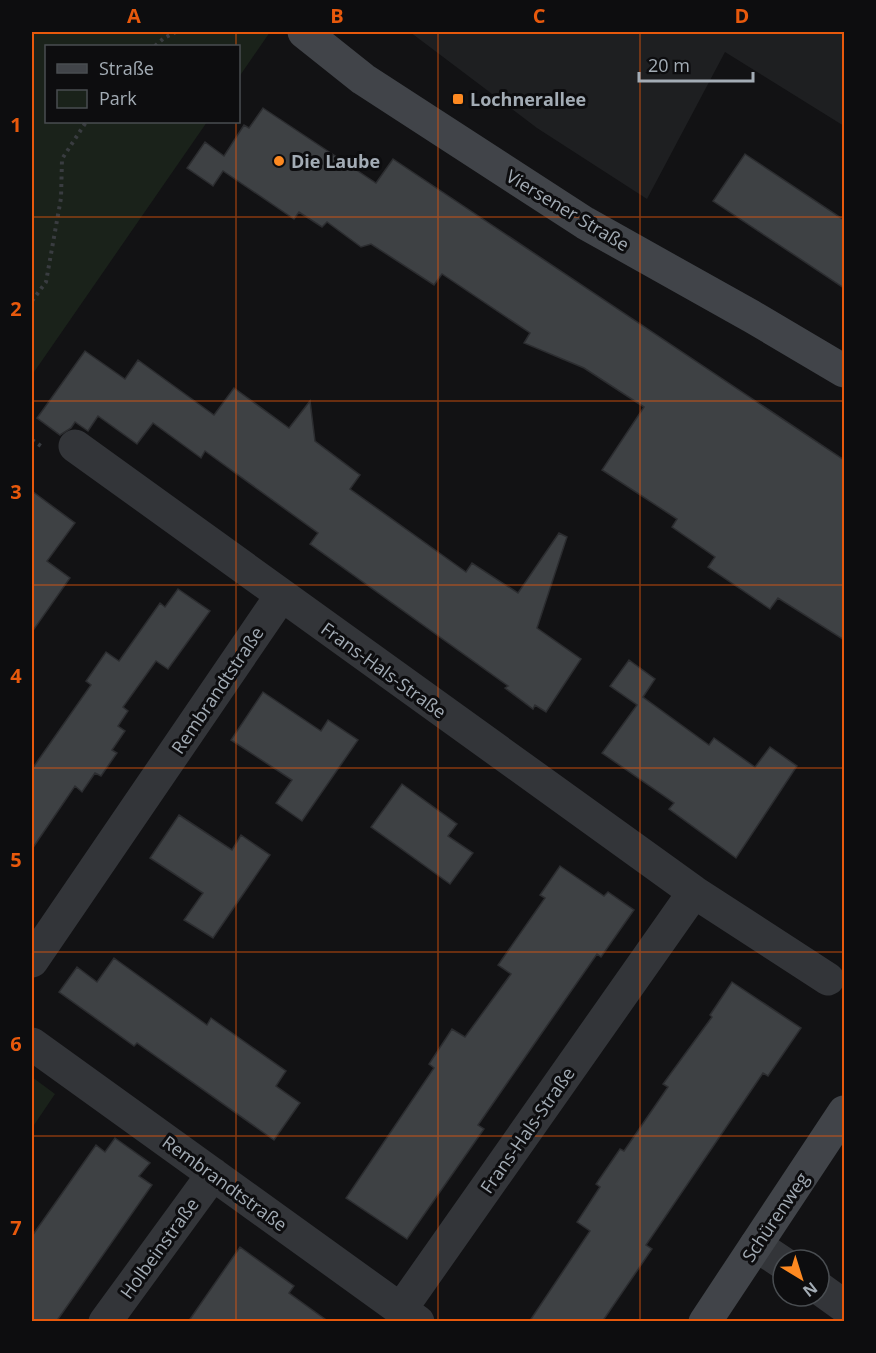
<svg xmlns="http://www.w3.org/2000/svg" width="876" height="1353" viewBox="0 0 876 1353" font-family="'Open Sans',sans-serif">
  <rect width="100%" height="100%" fill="#121214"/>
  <path fill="#1e1f21" d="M 410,32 L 844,32 L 844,126 L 725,52 L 647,199 L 537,128 Z"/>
  <path fill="#1a221a" d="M 32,32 L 270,32 L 239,77 L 238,46 L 46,46 L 46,122 L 207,122 L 32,375 Z
    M 32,1077 L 55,1094 L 32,1128 Z"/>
  <path fill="#3e4144" stroke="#2c2d30" stroke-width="1.5" d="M 263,108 L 376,183 L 393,159 L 844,460 L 844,640 L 778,598 L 770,609 L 708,567 L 715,557 L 672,527 L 677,519 L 602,470 L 644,407 L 584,368 L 524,343 L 530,333 L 442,274 L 434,285 L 371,244 L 361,247 L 327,222 L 322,227 L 299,212 L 294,219 L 223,171 L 213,186 L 187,168 L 205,142 L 224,156 L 244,125 L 249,128 Z
    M 745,154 L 844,220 L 844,288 L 713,201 Z
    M 85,351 L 125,379 L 138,360 L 214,415 L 234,388 L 289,428 L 310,401 L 315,441 L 360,475 L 350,489 L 466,572 L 472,563 L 518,593 L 559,533 L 567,537 L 537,628 L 581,659 L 546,712 L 535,705 L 533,709 L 505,688 L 508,686 L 310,544 L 318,533 L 205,451 L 201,458 L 153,423 L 137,444 L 98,416 L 88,431 L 75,422 L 71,428 L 60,435 L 37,418 Z
    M 32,491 L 75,523 L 47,561 L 70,578 L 32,632 Z
    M 178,589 L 210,611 L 168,669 L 156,661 L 123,707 L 128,711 L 118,726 L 125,731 L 112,750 L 117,753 L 101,776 L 95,773 L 82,792 L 75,786 L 32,849 L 32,769 L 91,685 L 86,681 L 106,652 L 119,661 L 160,603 L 165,607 Z
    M 629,660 L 655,679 L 643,697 L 709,745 L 714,738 L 755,767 L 770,747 L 797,766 L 736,858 L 669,809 L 674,803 L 602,753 L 637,705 L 610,686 Z
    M 263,692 L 321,731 L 328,720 L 358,740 L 302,821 L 276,803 L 292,780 L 231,740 Z
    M 402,784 L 457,824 L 448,836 L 473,853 L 450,884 L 371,827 Z
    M 179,815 L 232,850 L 241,835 L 270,855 L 213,938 L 184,920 L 203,893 L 150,858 Z
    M 560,866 L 604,896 L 608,892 L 634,910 L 601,957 L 597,954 L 537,1040 L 478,1125 L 484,1129 L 407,1239 L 346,1198 L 434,1068 L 429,1064 L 452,1029 L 465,1037 L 511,974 L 498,965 L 545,898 L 540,895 Z
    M 114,958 L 207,1025 L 211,1018 L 286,1071 L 276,1086 L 300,1103 L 274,1140 L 137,1043 L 134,1046 L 59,992 L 77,967 L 97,982 Z
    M 732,982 L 801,1028 L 768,1076 L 763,1073 L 646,1245 L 652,1249 L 602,1322 L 529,1322 L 590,1231 L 577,1222 L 600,1187 L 596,1184 L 620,1149 L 624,1151 L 668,1087 L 663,1084 L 712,1017 L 710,1015 Z
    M 115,1138 L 150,1163 L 139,1176 L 152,1185 L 56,1322 L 32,1322 L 32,1236 L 96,1145 L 105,1152 Z
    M 240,1247 L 294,1286 L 289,1293 L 329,1322 L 188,1322 Z"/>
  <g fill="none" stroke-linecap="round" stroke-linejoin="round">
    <path stroke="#393c40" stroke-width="4" stroke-dasharray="3 4.5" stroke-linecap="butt" d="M 155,46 L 164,38 L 176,32
      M 32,301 L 46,282 L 61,198 L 62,159 L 86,122
      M 32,440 L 41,446"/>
    <path stroke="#333539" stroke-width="33" d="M 75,446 L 694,892 L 828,979
      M 32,961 L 281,596
      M 32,1044 L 418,1322
      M 756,1245 L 783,1263
      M 819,1288 L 844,1306
      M 401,1309 L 694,892
      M 105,1322 L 213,1174"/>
    <path stroke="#414449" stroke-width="33" d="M 304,32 L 363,79 L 585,223 L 751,316 L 844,371
      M 705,1322 L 844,1112"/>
  </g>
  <path fill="none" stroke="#e8590c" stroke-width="1.5" stroke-opacity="0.55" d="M 236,32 L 236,46M 438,32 L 438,1322M 640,32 L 640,1322M 236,122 L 236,1322M 32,217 L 844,217M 32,401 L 844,401M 32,585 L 844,585M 32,768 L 844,768M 32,952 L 844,952M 32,1136 L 844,1136"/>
  <g fill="#fd8921" stroke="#0d0d0f" stroke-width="2">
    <rect x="452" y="93" width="12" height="12" rx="3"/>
    <circle cx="279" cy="161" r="6"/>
  </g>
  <g text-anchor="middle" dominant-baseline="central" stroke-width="6" stroke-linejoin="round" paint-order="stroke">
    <g font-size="18" font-weight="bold" fill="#a3acb5" stroke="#0d0d0f" text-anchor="start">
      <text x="470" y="99">Lochnerallee</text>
      <text x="291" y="161">Die Laube</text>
    </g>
    <g font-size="18" fill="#a3acb5" stroke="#0d0d0f">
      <text transform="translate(568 210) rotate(31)">Viersener Straße</text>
      <text transform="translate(384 670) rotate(36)">Frans-Hals-Straße</text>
      <text transform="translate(217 690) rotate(-56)">Rembrandtstraße</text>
      <text transform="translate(527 1130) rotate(-55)">Frans-Hals-Straße</text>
      <text transform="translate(225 1183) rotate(36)">Rembrandtstraße</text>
      <text transform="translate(775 1217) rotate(-56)">Schürenweg</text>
      <text transform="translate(159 1248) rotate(-54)">Holbeinstraße</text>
    </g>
  </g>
  <rect width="876" height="1353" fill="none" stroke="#0d0d0f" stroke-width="66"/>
  <rect x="45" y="45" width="195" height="78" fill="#0d0d0f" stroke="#494d51" stroke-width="1.5"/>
  <rect x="57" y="64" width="30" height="9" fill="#414449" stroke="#494d51" stroke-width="1.5"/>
  <text x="99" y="75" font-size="18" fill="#a3acb5">Straße</text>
  <rect x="57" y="90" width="30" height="18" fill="#1a221a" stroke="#494d51" stroke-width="1.5"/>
  <text x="99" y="105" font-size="18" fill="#a3acb5">Park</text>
  <g transform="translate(801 1278) rotate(142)"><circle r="28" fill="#0d0d0f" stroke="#494d51" stroke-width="1.5"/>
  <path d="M0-4.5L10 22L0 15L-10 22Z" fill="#fd8921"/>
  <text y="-9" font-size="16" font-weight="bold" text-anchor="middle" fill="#a3acb5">N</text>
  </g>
  <path d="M639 72v9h114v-9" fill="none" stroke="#a3acb5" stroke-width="3"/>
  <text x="648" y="72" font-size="18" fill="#a3acb5" stroke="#0d0d0f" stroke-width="4.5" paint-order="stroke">20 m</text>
  <rect x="33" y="33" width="810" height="1287" fill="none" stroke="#e8590c" stroke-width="2"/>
  <g font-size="20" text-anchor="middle" font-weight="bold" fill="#e8590c">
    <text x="134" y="23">A</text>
    <text x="337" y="23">B</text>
    <text x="539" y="23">C</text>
    <text x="742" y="23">D</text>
    <text x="16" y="132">1</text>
    <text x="16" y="316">2</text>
    <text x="16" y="499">3</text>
    <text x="16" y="683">4</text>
    <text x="16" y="867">5</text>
    <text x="16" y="1051">6</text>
    <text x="16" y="1235">7</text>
  </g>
</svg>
